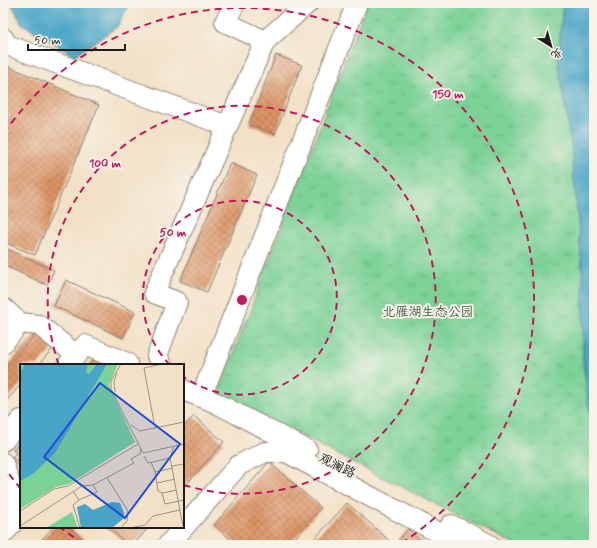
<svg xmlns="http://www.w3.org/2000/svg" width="597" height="548" viewBox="0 0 597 548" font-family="Mynerve,'LXGW WenKai TC',sans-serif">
  <defs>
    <pattern id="grass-tufts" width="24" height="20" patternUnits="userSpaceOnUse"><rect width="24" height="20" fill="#7bd297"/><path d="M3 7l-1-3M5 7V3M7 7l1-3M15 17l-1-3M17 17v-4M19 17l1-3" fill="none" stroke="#6ab482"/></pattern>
    <pattern id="building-cross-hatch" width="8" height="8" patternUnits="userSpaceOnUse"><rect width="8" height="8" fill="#dd9466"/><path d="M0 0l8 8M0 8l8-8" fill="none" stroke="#b27853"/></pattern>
  </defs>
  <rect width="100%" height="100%" fill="#f7f3e8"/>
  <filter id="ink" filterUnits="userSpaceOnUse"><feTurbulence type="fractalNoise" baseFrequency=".025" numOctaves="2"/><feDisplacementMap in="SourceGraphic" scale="8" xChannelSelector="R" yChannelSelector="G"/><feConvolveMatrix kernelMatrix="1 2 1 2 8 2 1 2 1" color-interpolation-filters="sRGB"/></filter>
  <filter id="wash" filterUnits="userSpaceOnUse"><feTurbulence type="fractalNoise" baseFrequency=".012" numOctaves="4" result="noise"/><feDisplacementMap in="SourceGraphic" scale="16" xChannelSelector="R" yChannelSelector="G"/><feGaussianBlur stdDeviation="0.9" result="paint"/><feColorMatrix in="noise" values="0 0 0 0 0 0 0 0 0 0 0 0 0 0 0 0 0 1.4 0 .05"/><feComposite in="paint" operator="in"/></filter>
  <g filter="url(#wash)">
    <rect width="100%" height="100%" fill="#f3e1c7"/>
    <path fill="url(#grass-tufts)" stroke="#4c775a" d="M 367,3 L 594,3 L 594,545 L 516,545 L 218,394 Z"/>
    <path fill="#49a5c7" stroke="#326072" d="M 11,3 L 130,3 L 117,27 L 74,56 L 21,23 Z
      M 563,3 L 594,3 L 594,420 L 589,410 L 583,362 L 583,278 L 571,145 L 558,59 Z"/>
    <g id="blocks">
      <path fill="url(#building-cross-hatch)" d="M 276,55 L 302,65 L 275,134 L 249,124 Z
        M 3,64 L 99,105 L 35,255 L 3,242 Z
        M 230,163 L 257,175 L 207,292 L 180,281 Z
        M 3,247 L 54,270 L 47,285 L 3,265 Z
        M 66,280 L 135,312 L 123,338 L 54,306 Z
        M 38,331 L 55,346 L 38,365 L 21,365 L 21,384 L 3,405 L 3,371 Z
        M 95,358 L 112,365 L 89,365 Z
        M 194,416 L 224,442 L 183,488 L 183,427 Z
        M 21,441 L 21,465 L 12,457 L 16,453 L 13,450 Z
        M 269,462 L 321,508 L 289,545 L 237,545 L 214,525 Z
        M 347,503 L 394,545 L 408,529 L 425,545 L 309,545 Z
        M 53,527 L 69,527 L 90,545 L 37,545 Z
        M 107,527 L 149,527 L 133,545 L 128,545 Z"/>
    </g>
  </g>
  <g filter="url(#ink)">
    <use href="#blocks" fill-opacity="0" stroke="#887e72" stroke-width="1"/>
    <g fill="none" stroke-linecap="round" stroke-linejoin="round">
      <defs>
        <path id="minor" d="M 235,3 L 225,22 L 265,41
          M 3,38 L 7,45 L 227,126
          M 3,308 L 20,323
          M 3,343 L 20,323 L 39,325 L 76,355
          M 68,365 L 85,345 L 127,363
          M 162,365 L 157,356 L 177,302 L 154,293 L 265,41 L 308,3
          M 183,390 L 214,402 L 307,450
          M 201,397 L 357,3
          M 3,441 L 21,420
          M 3,463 L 20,515
          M 451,525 L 490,545
          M 3,534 L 21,514
          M 168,545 L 239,465 L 265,452 L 286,452 L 462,545"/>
      </defs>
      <use href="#minor" stroke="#887e72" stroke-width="22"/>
      <use href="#minor" stroke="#fff" stroke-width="20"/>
    </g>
  </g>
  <g fill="none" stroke="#c2185b" stroke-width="2" stroke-dasharray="7 5">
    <path d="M170 365A97 97 0 1 1 184 377"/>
    <path d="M59 365A194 194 0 1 1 184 485"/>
    <path d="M84 544A291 291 0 0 1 61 528M21 489A291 291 0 0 1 4 467M4 133A291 291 0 1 1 400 544"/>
  </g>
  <g text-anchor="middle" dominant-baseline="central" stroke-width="4" stroke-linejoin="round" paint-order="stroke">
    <g font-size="13" fill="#3d5c47" stroke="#f7f3e8">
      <text x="428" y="312">北雁湖生态公园</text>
    </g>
    <g font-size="13" fill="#1c1c1c" stroke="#f7f3e8">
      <text transform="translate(337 466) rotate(27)">观澜路</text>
    </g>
  </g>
  <g transform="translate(20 364)">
    <rect width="164" height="164" fill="#f3e1c7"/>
    <path d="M 0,0 L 98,0 L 89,21 L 115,78 L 49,120 L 36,123 L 0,145 ZM 52,148 L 58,164 L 26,164 Z" fill="#7bd297"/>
    <path d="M 5,0 L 68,0 L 66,8 L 69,10 L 77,0 L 87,0 L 35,89 L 13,110 L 0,117 L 0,9 ZM 92,138 L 100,139 L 104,149 L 103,155 L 92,164 L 61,164 L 57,143 L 65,140 L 73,146 Z" fill="#49a5c7"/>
    <path fill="none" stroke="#9d9283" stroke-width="1" d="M 101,0 L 91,17 L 91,25 L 123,89 L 164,80M 95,28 L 94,17 L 97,9M 111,61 L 120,67 L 164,58M 135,64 L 124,4 L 142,0M 154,82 L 150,94 L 163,162M 124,92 L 128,99 L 150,94M 131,98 L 135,108 L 153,104M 152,102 L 164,100M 135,108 L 138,127 L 142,129 L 157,126M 87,114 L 108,147 L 107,157 L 101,164M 137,119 L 155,115M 53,127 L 59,136 L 53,141 L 60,164M 142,129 L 145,140 L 164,136M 59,136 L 77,128 L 73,121M 0,147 L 34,125 L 48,122 L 118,80M 0,162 L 62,122 L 73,121 L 114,99 L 111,95 L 120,90 L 121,84M 110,164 L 125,161 L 133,152 L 160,146"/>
    <path fill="#1d4ed8" fill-opacity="0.15" stroke="#1d4ed8" stroke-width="2" d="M 80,19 L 160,80 L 105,154 L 24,93 Z"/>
    <rect width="164" height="164" fill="none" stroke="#1c1c1c" stroke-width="2"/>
  </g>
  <circle cx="242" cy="300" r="6" fill="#c2185b" stroke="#f7f3e8" stroke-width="2"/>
  <g font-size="12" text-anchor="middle" font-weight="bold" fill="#c2185b" stroke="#f7f3e8" stroke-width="4" stroke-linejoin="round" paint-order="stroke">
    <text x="448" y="98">150 m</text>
    <text x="105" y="167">100 m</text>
    <text x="173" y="236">50 m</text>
  </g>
  <rect width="597" height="548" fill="none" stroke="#f7f3e8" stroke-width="16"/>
  <g transform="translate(551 46) rotate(143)" stroke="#f7f3e8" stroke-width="3" paint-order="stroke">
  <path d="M0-3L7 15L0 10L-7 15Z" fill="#1c1c1c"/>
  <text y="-6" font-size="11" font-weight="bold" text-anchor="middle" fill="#1c1c1c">北</text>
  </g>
  <path d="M28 44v6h97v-6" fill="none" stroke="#1c1c1c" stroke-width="2"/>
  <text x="34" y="44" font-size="12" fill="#1c1c1c" stroke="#f7f3e8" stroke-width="3" paint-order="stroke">50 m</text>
</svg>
